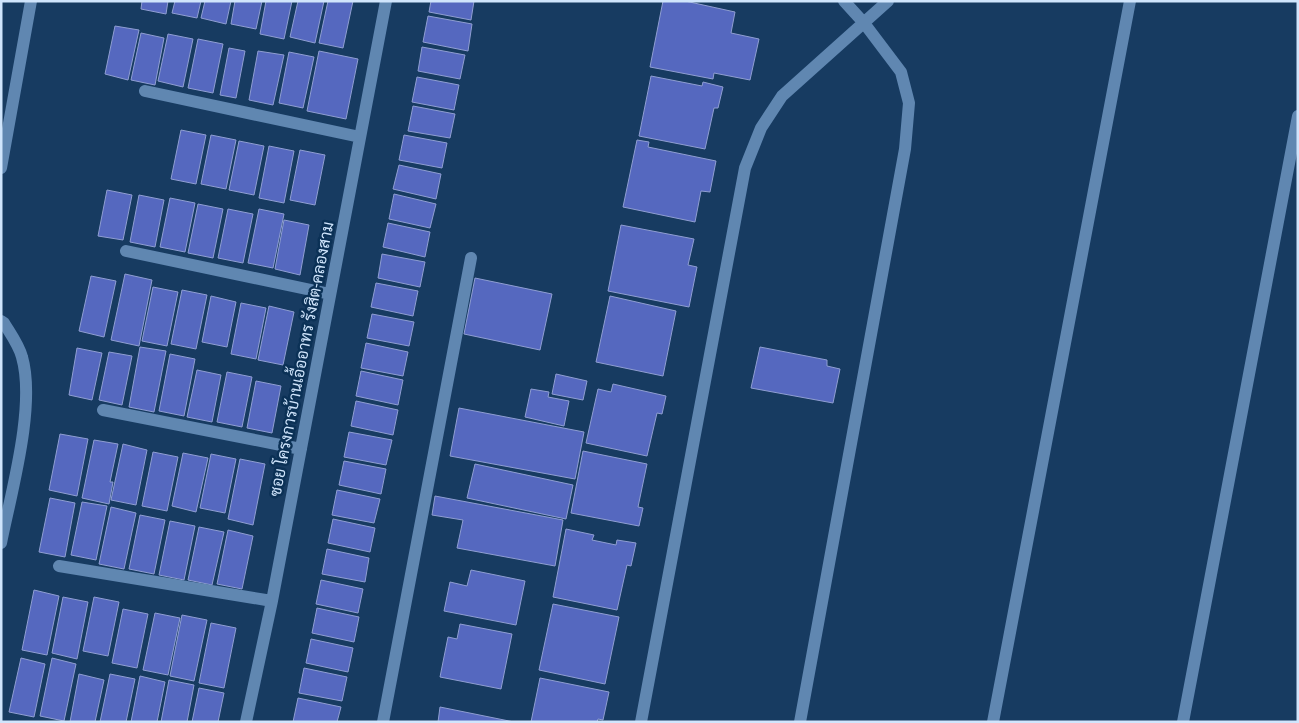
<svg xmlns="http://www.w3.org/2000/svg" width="1299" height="723" viewBox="0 0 1299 723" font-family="Ubuntu,Sarabun,sans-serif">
  <rect width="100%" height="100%" fill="#173b61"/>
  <path fill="#5568bf" stroke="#8f9ed2" d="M 142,1 L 168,1 L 166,14 L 141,9 Z
    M 175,1 L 201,1 L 197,18 L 172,13 Z
    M 205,1 L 231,1 L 226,24 L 201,18 Z
    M 235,1 L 262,1 L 256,29 L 231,24 Z
    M 266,1 L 292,1 L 284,39 L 260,34 Z
    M 298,1 L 324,1 L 315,43 L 290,37 Z
    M 328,1 L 353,1 L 343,48 L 319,43 Z
    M 431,1 L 474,1 L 471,20 L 429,12 Z
    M 663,1 L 685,1 L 735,12 L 731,33 L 759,39 L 750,80 L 714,73 L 713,79 L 650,67 Z
    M 428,16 L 472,24 L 468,51 L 423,42 Z
    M 115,26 L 139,30 L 128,80 L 105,74 Z
    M 141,33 L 164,38 L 155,85 L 131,80 Z
    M 168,34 L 193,39 L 183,87 L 158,81 Z
    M 198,39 L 223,44 L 213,93 L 188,88 Z
    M 422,47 L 465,55 L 460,79 L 418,71 Z
    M 229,48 L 245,51 L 236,98 L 220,95 Z
    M 258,51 L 284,55 L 273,105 L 249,100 Z
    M 319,51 L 358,59 L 346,119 L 307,111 Z
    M 289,52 L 314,57 L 303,108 L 279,103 Z
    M 651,76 L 702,86 L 703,82 L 723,87 L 718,108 L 714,108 L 705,149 L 639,136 Z
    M 417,77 L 459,85 L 454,110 L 412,102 Z
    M 413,106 L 455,114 L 450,138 L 408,131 Z
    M 181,130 L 206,135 L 196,184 L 171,179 Z
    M 211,135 L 236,140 L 226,189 L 201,184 Z
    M 404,135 L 447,143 L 442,168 L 399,160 Z
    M 637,140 L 649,142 L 648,147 L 716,161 L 710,192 L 701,191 L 695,222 L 623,207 Z
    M 239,141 L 264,146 L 254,195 L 229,190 Z
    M 269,146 L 294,151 L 284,203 L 259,198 Z
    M 300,150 L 325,155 L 315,205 L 290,200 Z
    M 399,165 L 441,174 L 436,199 L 393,189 Z
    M 107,190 L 132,195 L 123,240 L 98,236 Z
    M 394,194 L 436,204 L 430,228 L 389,219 Z
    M 139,195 L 164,200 L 155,247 L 130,242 Z
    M 170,198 L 195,203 L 185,252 L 160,247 Z
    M 198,204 L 223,209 L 213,258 L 188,253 Z
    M 228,209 L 253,214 L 243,263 L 218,258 Z
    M 259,209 L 284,214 L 273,268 L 248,263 Z
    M 284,220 L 309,225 L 300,275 L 275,269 Z
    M 388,223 L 430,232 L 425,257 L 383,247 Z
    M 621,225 L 694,239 L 688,265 L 697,267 L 689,307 L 608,291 Z
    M 382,254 L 425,262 L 420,287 L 378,278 Z
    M 125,274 L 152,280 L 139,346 L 111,340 Z
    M 91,276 L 116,281 L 104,337 L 79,331 Z
    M 475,278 L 552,294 L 540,350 L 464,334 Z
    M 376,283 L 418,291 L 413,316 L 371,307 Z
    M 153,287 L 178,292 L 167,346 L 142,341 Z
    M 182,290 L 207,295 L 196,349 L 171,344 Z
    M 211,296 L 236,302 L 227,347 L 202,342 Z
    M 610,296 L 676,311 L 663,376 L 596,362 Z
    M 241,303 L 266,308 L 256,359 L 231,354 Z
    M 269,306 L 294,312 L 283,365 L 258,360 Z
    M 372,314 L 414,322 L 409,346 L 367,338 Z
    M 366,343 L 408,352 L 403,376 L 361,368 Z
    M 140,347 L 166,351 L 154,412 L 129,407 Z
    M 760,347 L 827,360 L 827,366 L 840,369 L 833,403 L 751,388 Z
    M 77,348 L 102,353 L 92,400 L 69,395 Z
    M 109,352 L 132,356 L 122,405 L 99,400 Z
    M 170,354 L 195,359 L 184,416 L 159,411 Z
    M 197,370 L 221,375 L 212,422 L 187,417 Z
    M 361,371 L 403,380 L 398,405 L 356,396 Z
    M 227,372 L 252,377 L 242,427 L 217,422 Z
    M 556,374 L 587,381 L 583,400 L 552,394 Z
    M 256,381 L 281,386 L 272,433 L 247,428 Z
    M 613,384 L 666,396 L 662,414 L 657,413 L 647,456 L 586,443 L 598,389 L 611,392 Z
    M 531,389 L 549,392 L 548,397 L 569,401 L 564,426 L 525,417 Z
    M 356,401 L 398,410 L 393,435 L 351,426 Z
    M 459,408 L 584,432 L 575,479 L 450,456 Z
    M 349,432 L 392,440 L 386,465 L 344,457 Z
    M 60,434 L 88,439 L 77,496 L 49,490 Z
    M 94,440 L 118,444 L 110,482 L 113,482 L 109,504 L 82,498 Z
    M 123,444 L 147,450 L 136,505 L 111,500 Z
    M 583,451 L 647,464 L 638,507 L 643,508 L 639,526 L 571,513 Z
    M 153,452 L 178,457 L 167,511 L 142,506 Z
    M 183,453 L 208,458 L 196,512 L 172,506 Z
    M 211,454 L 236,459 L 225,513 L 200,508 Z
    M 240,459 L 265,464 L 253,525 L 228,519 Z
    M 344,461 L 386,469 L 381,494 L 339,485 Z
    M 475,464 L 573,485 L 566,519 L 467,498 Z
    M 337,490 L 380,499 L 374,523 L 332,515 Z
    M 435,496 L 563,520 L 555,566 L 457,548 L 463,520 L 432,515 Z
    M 50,498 L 75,503 L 65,557 L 39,552 Z
    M 82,502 L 107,506 L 96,560 L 71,555 Z
    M 111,507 L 136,513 L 124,569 L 99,564 Z
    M 140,515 L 165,520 L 154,574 L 129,569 Z
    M 333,519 L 375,528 L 370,552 L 328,543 Z
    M 170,521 L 195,526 L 184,580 L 159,575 Z
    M 199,527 L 224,532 L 212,585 L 188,580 Z
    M 566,529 L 594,535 L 592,540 L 616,545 L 617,540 L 636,543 L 631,566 L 627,565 L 617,610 L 553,597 Z
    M 228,530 L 253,536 L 242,589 L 217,584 Z
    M 327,549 L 369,558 L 365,582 L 322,574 Z
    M 471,570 L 525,581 L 516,625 L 444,611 L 450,582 L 467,586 Z
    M 321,580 L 363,589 L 358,613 L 316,604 Z
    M 34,590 L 59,596 L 47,655 L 22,650 Z
    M 63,597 L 88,602 L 77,659 L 52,653 Z
    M 94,597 L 119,602 L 108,656 L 83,651 Z
    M 553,604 L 619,617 L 605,684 L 539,670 Z
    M 317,608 L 359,617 L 354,642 L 312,633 Z
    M 123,609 L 148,614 L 137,668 L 112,663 Z
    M 155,613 L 180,618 L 168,675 L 143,670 Z
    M 182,615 L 207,620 L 194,681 L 170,676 Z
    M 211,623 L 236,628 L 224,688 L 199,683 Z
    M 460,624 L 512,634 L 501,689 L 440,677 L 448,637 L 457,639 Z
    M 311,639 L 353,648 L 348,672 L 306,663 Z
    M 21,658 L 45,664 L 34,717 L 9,712 Z
    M 52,658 L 76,664 L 64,721 L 40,716 Z
    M 304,668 L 347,677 L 342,701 L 299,693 Z
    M 79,674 L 104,680 L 95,722 L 70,722 Z
    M 110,674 L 135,679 L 126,722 L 100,722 Z
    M 140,676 L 165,682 L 157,722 L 131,722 Z
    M 540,678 L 609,692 L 603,720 L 598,719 L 597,722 L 531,722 Z
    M 169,680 L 194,685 L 187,722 L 161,722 Z
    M 199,688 L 224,693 L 218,722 L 192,722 Z
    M 298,698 L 341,707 L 337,722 L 293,722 Z
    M 440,707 L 514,722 L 438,722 Z"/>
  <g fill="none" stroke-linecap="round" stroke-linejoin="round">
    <path stroke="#6087b1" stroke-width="12" d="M 145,91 L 360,137
      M 1,168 L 31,1
      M 126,251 L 330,294
      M 1,321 L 4,323 C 10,333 19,345 22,357 C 36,406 11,493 1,543
      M 103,410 L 301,449
      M 59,566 L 272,601
      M 246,722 L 272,601 L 386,1
      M 383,722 L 471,258
      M 641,722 L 745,168 L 761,128 L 782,96 L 888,1
      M 800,722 L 905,149 L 909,103 L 901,72 L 864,23 L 844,1
      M 993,722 L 1130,1
      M 1183,722 L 1298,116"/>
  </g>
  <g text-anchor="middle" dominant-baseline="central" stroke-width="5" stroke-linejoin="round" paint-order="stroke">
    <g font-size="16" fill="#d0e5fc" stroke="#0b3156">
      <text transform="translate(301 359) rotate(-79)">ซอย โครงการบ้านเอื้ออาทร รังสิต-คลองสาม</text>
    </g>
  </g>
  <rect width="1299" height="723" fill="none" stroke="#d0e5fc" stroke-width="5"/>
</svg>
